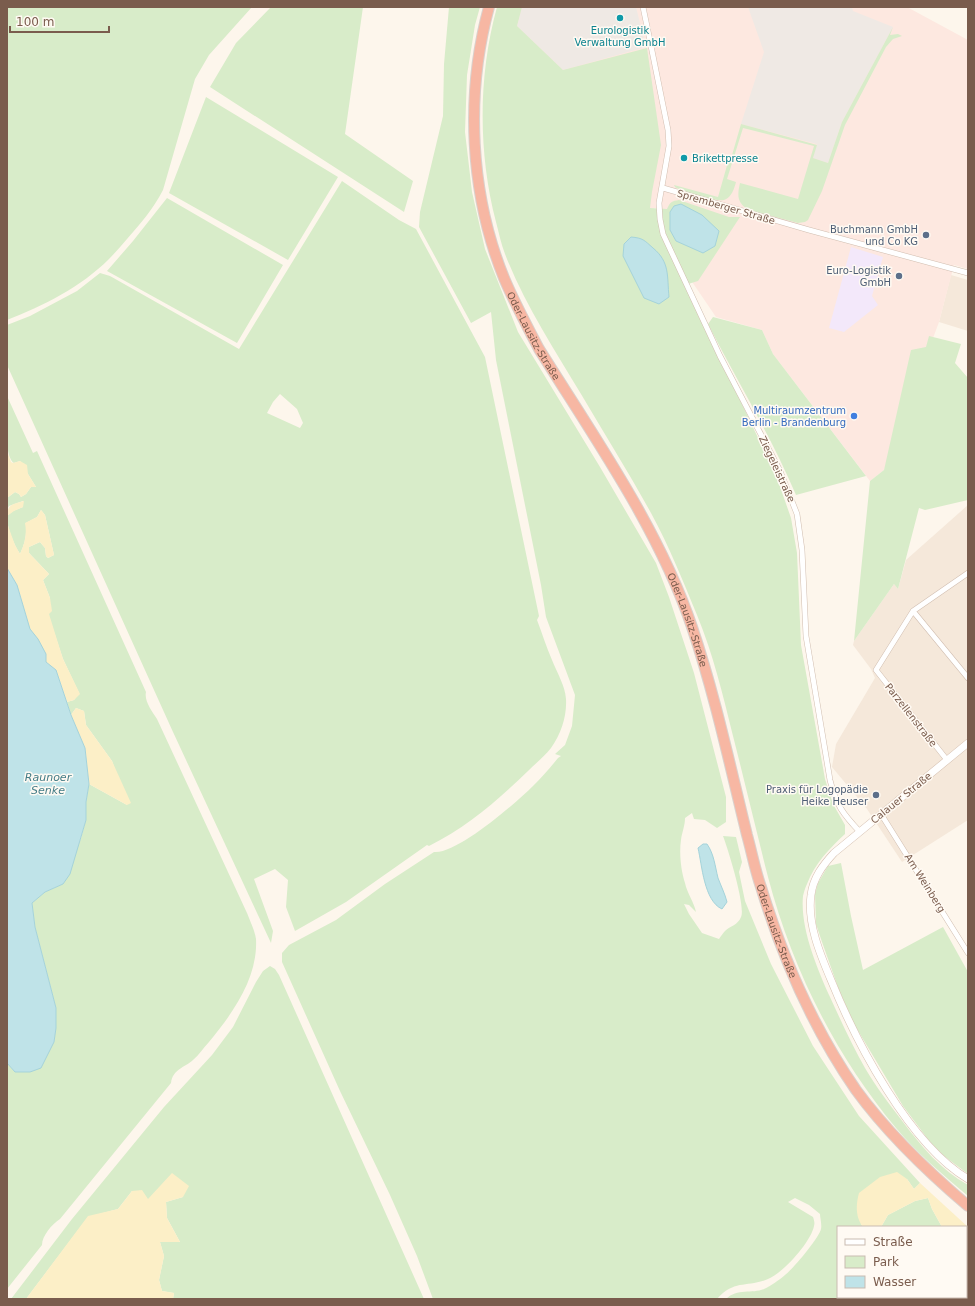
<svg xmlns="http://www.w3.org/2000/svg" width="975" height="1306" viewBox="0 0 975 1306" font-family="'DejaVu Sans',sans-serif">
  <rect width="100%" height="100%" fill="#fdf6ec"/>
  <path fill="#f5e8da" d="M 951,275 L 968,280 L 968,331 L 939,322 Z
    M 968,505 L 968,820 L 902,862 L 867,809 L 832,767 L 836,744 L 875,678 L 871,669 L 853,645 L 854,641 L 894,584 L 898,589 L 906,560 Z"/>
  <path fill="#fde8e0" d="M 518,7 L 907,7 L 968,40 L 968,269 L 954,265 L 939,322 L 884,470 L 870,481 L 773,354 L 762,330 L 716,317 L 669,248 L 660,208 L 650,208 L 491,105 Z"/>
  <path fill="#efe9e4" d="M 522,7 L 636,7 L 646,47 L 563,70 L 517,26 Z
    M 748,7 L 852,7 L 853,11 L 893,27 L 842,122 L 828,163 L 813,158 L 817,144 L 741,124 L 764,52 Z"/>
  <path fill="#f3e8fa" d="M 851,247 L 883,257 L 872,296 L 878,305 L 844,332 L 829,328 Z"/>
  <path fill="#d8ecc9" fill-rule="evenodd" d="M 7,7 L 252,7 L 209,55 L 195,79 L 163,190 C 153,209 141,223 127,239 C 121,246 115,253 109,259 C 81,287 43,306 7,320 Z
    M 271,7 L 363,7 L 345,134 L 413,181 L 404,212 L 210,87 L 236,43 Z
    M 449,7 L 480,7 L 475,25 L 467,75 L 465,132 L 472,192 L 485,249 L 518,332 L 600,467 L 656,563 L 669,597 L 694,673 L 726,797 L 726,822 L 717,828 L 705,820 L 694,819 L 692,813 L 685,818 C 685,826 682,832 681,840 C 679,853 681,871 685,883 C 687,893 694,902 696,912 L 689,905 L 684,904 L 689,914 L 702,933 L 719,939 C 721,936 723,933 725,931 C 730,926 738,925 741,917 C 746,907 728,849 723,836 L 736,837 L 742,862 L 739,872 L 745,901 L 771,964 L 813,1046 L 859,1116 L 920,1183 L 914,1189 L 907,1179 L 861,1224 L 863,1227 L 838,1227 L 838,1297 L 966,1297 L 966,1241 L 968,1242 L 968,1299 L 726,1299 C 737,1288 752,1294 764,1289 C 771,1286 779,1280 785,1275 C 793,1269 819,1238 821,1229 C 822,1224 820,1218 820,1214 L 809,1205 L 795,1198 L 788,1202 L 813,1217 C 814,1220 815,1223 814,1226 C 811,1242 783,1273 768,1279 C 747,1288 735,1279 717,1299 L 433,1299 L 417,1256 L 390,1195 L 340,1091 L 282,962 L 282,953 L 289,945 L 336,920 L 385,884 L 434,852 C 456,855 516,803 533,786 C 542,777 550,768 558,758 L 561,756 L 555,754 L 565,745 L 572,726 L 575,695 L 546,617 L 541,585 L 496,360 L 491,312 L 471,323 L 419,227 L 420,212 L 443,116 L 444,64 Z
    M 497,7 L 522,7 L 517,26 L 563,70 L 647,48 L 661,145 L 652,192 L 650,208 L 667,209 C 670,202 672,201 679,200 L 729,217 L 740,217 L 698,281 L 688,284 L 673,258 L 777,478 L 791,518 L 797,553 L 801,645 L 825,779 L 833,804 L 845,825 L 845,834 C 829,849 815,863 807,884 C 805,888 804,892 803,896 C 800,928 817,968 830,997 C 841,1021 852,1045 865,1068 C 876,1087 890,1105 903,1122 C 921,1146 941,1170 968,1185 L 968,1196 C 943,1175 917,1153 896,1128 C 835,1055 792,968 768,877 C 756,830 745,783 733,736 C 723,695 713,654 697,615 C 683,581 669,546 651,513 C 629,473 604,433 581,394 C 554,349 524,303 505,254 C 501,244 499,233 496,222 C 478,153 478,76 497,7 Z
    M 893,27 L 890,35 L 898,34 L 902,36 L 893,39 L 886,47 L 845,125 L 822,191 L 808,220 L 805,222 L 798,223 L 749,210 C 737,203 737,196 740,183 L 798,199 L 814,146 L 743,128 L 727,179 L 736,182 C 734,189 732,197 724,200 C 716,202 683,192 675,187 L 674,185 L 718,197 L 728,162 L 730,162 L 741,124 L 817,145 L 813,158 L 828,163 L 842,122 Z
    M 206,97 L 338,177 L 288,260 L 169,193 Z
    M 342,181 L 399,220 L 416,229 L 485,357 L 539,616 L 537,620 C 542,633 546,646 552,660 C 557,673 565,685 566,699 C 567,716 561,734 551,748 C 545,756 535,764 528,771 C 498,800 467,827 429,846 L 427,845 L 346,902 L 295,931 L 286,907 L 288,880 L 275,869 L 254,879 L 273,931 L 271,943 L 173,732 L 7,365 L 7,325 L 30,316 L 77,291 L 100,273 L 110,276 L 239,349 ZM 280,394 L 297,409 L 303,423 L 300,428 L 267,413 L 273,402 Z
    M 167,198 L 283,265 L 237,343 L 107,271 L 133,241 Z
    M 713,317 L 762,330 L 773,354 L 866,476 L 796,495 C 771,436 737,381 708,324 Z
    M 929,336 L 961,344 L 955,363 L 968,378 L 968,500 L 925,510 L 919,508 L 898,589 L 894,584 L 854,641 L 870,481 L 884,470 L 911,350 L 926,347 Z
    M 7,396 L 33,453 L 37,451 L 146,692 C 144,701 152,711 157,719 L 247,913 C 250,921 255,931 256,939 C 258,978 233,1013 209,1042 C 203,1048 199,1055 193,1060 C 184,1068 173,1069 171,1083 L 60,1219 C 52,1224 42,1236 42,1245 L 7,1289 L 7,1063 L 15,1072 L 54,1042 L 56,1028 L 56,1008 L 35,927 L 32,903 L 45,892 L 63,884 L 81,838 L 86,820 L 86,802 L 89,784 L 127,805 L 112,761 L 86,725 L 84,711 L 76,708 L 71,715 L 67,702 L 74,700 L 79,693 L 63,659 L 48,614 L 50,598 L 43,580 L 49,574 L 29,553 L 29,547 L 40,542 L 45,548 L 46,556 L 48,558 L 54,555 L 45,515 L 41,510 L 37,517 L 26,523 C 27,534 25,544 20,554 C 13,543 7,528 7,516 L 13,511 L 23,507 L 23,501 L 9,506 L 7,509 L 7,498 L 15,492 L 19,494 L 21,497 L 26,494 L 31,487 L 36,487 L 20,461 L 14,463 C 3,456 7,410 7,396 Z
    M 841,863 L 851,916 L 863,970 L 943,927 L 968,972 L 968,1174 L 944,1156 L 930,1142 L 903,1106 L 854,1024 L 839,990 L 822,942 L 816,924 L 815,894 L 818,883 L 828,866 Z
    M 270,966 L 275,969 L 279,975 L 424,1299 L 173,1299 L 174,1293 L 162,1291 L 159,1280 L 164,1256 L 160,1242 L 180,1242 L 167,1218 L 166,1202 L 183,1197 L 172,1174 L 148,1200 L 132,1191 L 118,1209 L 88,1217 L 26,1299 L 11,1299 L 72,1219 L 164,1107 L 212,1055 L 233,1027 L 256,982 L 263,971 Z
    M 928,1198 L 932,1209 L 942,1227 L 881,1227 L 888,1215 L 915,1201 Z"/>
  <path fill="#fcefc7" d="M 7,451 L 11,462 L 13,463 L 20,461 L 27,465 L 28,474 L 36,487 L 31,487 L 26,494 L 21,497 L 19,494 L 15,492 L 7,498 Z
    M 24,501 L 23,507 L 14,511 L 7,516 C 7,504 14,504 24,501 Z
    M 41,510 L 45,515 L 54,555 L 48,558 L 46,556 L 45,548 L 40,542 L 29,547 L 29,553 L 49,574 L 43,580 L 50,598 L 52,611 L 49,614 L 63,659 L 80,694 L 74,700 L 67,702 L 56,670 L 46,662 L 38,639 L 30,629 L 17,585 L 7,568 L 7,523 L 15,545 L 20,554 C 25,543 27,534 25,523 L 37,517 Z
    M 76,708 L 84,711 L 86,725 L 112,761 L 131,803 L 127,805 L 89,784 L 85,748 L 71,715 Z
    M 897,1172 L 907,1179 L 914,1189 L 920,1183 L 968,1227 L 968,1242 L 966,1241 L 966,1227 L 942,1227 L 932,1209 L 928,1198 L 915,1201 L 888,1215 L 881,1227 L 863,1227 C 855,1217 856,1204 859,1193 L 880,1177 Z
    M 172,1173 L 189,1186 L 183,1197 L 166,1202 L 167,1218 L 180,1242 L 160,1242 L 164,1256 L 159,1280 L 162,1291 L 174,1293 L 173,1299 L 26,1299 L 88,1216 L 118,1209 L 132,1191 L 142,1190 L 148,1199 Z"/>
  <path fill="#bfe3e8" stroke="#a5d3da" d="M 681,204 L 702,215 L 719,231 L 715,246 L 703,253 L 676,241 L 670,230 L 670,212 L 674,206 Z
    M 631,237 C 643,238 644,240 653,248 C 670,262 667,276 669,297 L 659,304 L 644,298 L 623,256 L 624,244 Z
    M 7,568 L 17,585 L 30,629 L 38,639 L 46,654 L 46,662 L 56,670 L 71,715 L 85,748 L 89,784 L 86,802 L 86,820 L 70,874 L 63,884 L 45,892 L 32,903 L 35,927 L 56,1008 L 56,1028 L 54,1042 L 41,1068 L 30,1072 L 15,1072 L 7,1063 Z
    M 703,844 L 707,844 C 714,854 715,866 718,878 C 721,886 725,894 727,902 L 722,909 C 704,901 702,865 698,848 Z"/>
  <g fill="none" stroke-linecap="round" stroke-linejoin="round">
    <defs>
      <path id="street" d="M 643,7 L 648,31 L 668,130 L 669,146 L 659,203 L 660,219 L 663,234 L 720,356 L 780,471 L 797,514 L 802,550 L 806,636 L 830,780 C 836,805 843,814 860,832
        M 663,188 L 809,230 L 968,273
        M 913,611 L 968,678
        M 947,760 L 876,670 L 913,611 L 968,573
        M 881,814 L 968,953"/>
      <path id="secondary" d="M 968,743 L 834,853 C 823,865 813,878 811,895 C 807,923 820,954 831,980 C 856,1042 909,1144 968,1179"/>
      <g id="highway">
        <path id="s1" d="M 489,7 C 465,95 470,194 504,278 C 514,302 527,326 539,349 C 594,437 659,529 692,627 C 715,695 730,766 747,835 C 752,853 755,870 761,887 C 783,959 813,1028 856,1090 C 888,1134 927,1171 968,1206"/>
      </g>
    </defs>
    <use href="#street" stroke="#d1beb0" stroke-width="6"/>
    <use href="#secondary" stroke="#d6c0b0" stroke-width="8"/>
    <use href="#highway" stroke="#dad1cd" stroke-width="12"/>
    <use href="#street" stroke="#fff" stroke-width="5"/>
    <use href="#secondary" stroke="#fff" stroke-width="7"/>
    <use href="#highway" stroke="#f7b7a3" stroke-width="10"/>
  </g>
  <g fill="#0f9aa8" stroke="#fffaf3" stroke-width="1.5">
    <circle cx="620" cy="18" r="4"/>
    <circle cx="684" cy="158" r="4"/>
  </g>
  <g fill="#5c6f8a" stroke="#fffaf3" stroke-width="1.5">
    <circle cx="926" cy="235" r="4"/>
    <circle cx="899" cy="276" r="4"/>
    <circle cx="876" cy="795" r="4"/>
  </g>
  <circle fill="#3f7fe0" stroke="#fffaf3" stroke-width="1.5" cx="854" cy="416" r="4"/>
  <g text-anchor="middle" dominant-baseline="central" stroke-width="3" stroke-linejoin="round" paint-order="stroke">
    <g font-size="10" fill="#0d838f" stroke="#fffaf3">
      <text x="620" y="30">Eurologistik<tspan x="620" dy="12">Verwaltung GmbH</tspan></text>
      <text x="692" y="158" text-anchor="start">Brikettpresse</text>
    </g>
    <g font-size="10" fill="#7a5c4d" stroke="#fffaf3">
      <text transform="translate(726 207) rotate(16)">Spremberger Straße</text>
      <text stroke="none"><textPath href="#s1" startOffset="341">Oder-Lausitz-Straße</textPath></text>
      <text transform="translate(777 469) rotate(65)">Ziegeleistraße</text>
      <text stroke="none"><textPath href="#s1" startOffset="665">Oder-Lausitz-Straße</textPath></text>
      <text transform="translate(911 715) rotate(52)">Parzellenstraße</text>
      <text transform="translate(901 798) rotate(-39)">Calauer Straße</text>
      <text transform="translate(925 883) rotate(58)">Am Weinberg</text>
      <text stroke="none"><textPath href="#s1" startOffset="989">Oder-Lausitz-Straße</textPath></text>
    </g>
    <g font-size="10" fill="#4e5e75" stroke="#fffaf3" text-anchor="end">
      <text x="918" y="229">Buchmann GmbH<tspan x="918" dy="12">und Co KG</tspan></text>
      <text x="891" y="270">Euro-Logistik<tspan x="891" dy="12">GmbH</tspan></text>
      <text x="868" y="789">Praxis für Logopädie<tspan x="868" dy="12">Heike Heuser</tspan></text>
    </g>
    <g font-size="10" fill="#366cbe" stroke="#fffaf3" text-anchor="end">
      <text x="846" y="410">Multiraumzentrum<tspan x="846" dy="12">Berlin - Brandenburg</tspan></text>
    </g>
    <g font-size="11" font-style="italic" fill="#437c86" stroke="#fffaf3">
      <text x="48" y="777">Raunoer<tspan x="48" dy="13">Senke</tspan></text>
    </g>
  </g>
  <rect width="975" height="1306" fill="none" stroke="#7a5c4d" stroke-width="16"/>
  <rect x="837" y="1226" width="130" height="72" fill="#fffaf3" stroke="#cabbb1"/>
  <rect x="845" y="1239" width="20" height="6" fill="#ffffff" stroke="#cabbb1"/>
  <text x="873" y="1246" font-size="12" fill="#7a5c4d">Straße</text>
  <rect x="845" y="1256" width="20" height="12" fill="#d8ecc9" stroke="#cabbb1"/>
  <text x="873" y="1266" font-size="12" fill="#7a5c4d">Park</text>
  <rect x="845" y="1276" width="20" height="12" fill="#bfe3e8" stroke="#cabbb1"/>
  <text x="873" y="1286" font-size="12" fill="#7a5c4d">Wasser</text>
  <path d="M10 26v6h99v-6" fill="none" stroke="#7a5c4d" stroke-width="2"/>
  <text x="16" y="26" font-size="12" fill="#7a5c4d" stroke="#fffaf3" stroke-width="3" paint-order="stroke">100 m</text>
</svg>
